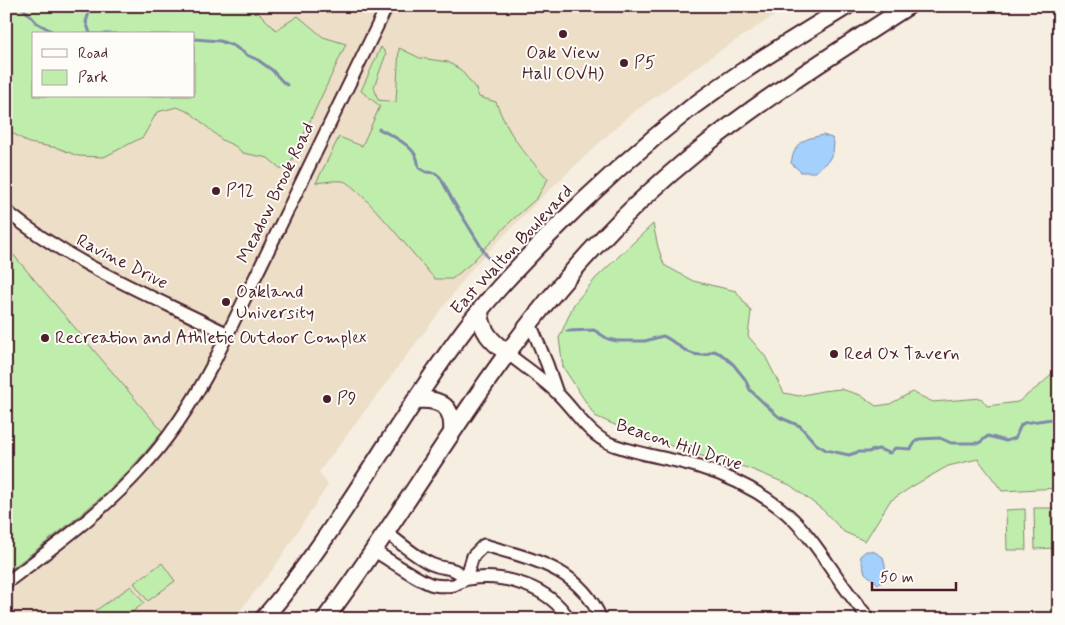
<svg xmlns="http://www.w3.org/2000/svg" width="1065" height="625" viewBox="0 0 1065 625" font-family="Mynerve,sans-serif">
  <rect width="100%" height="100%" fill="#f5eee1"/>
  <filter id="ink" filterUnits="userSpaceOnUse"><feTurbulence type="fractalNoise" baseFrequency=".02" numOctaves="2"/><feDisplacementMap in="SourceGraphic" scale="10" xChannelSelector="R" yChannelSelector="G"/><feConvolveMatrix kernelMatrix="1 2 1 2 8 2 1 2 1" color-interpolation-filters="sRGB"/></filter>
  <g filter="url(#ink)">
    <path fill="#ecdec7" fill-rule="evenodd" d="M 6,6 L 789,6 L 715,54 L 627,117 L 547,192 L 474,266 L 319,472 L 328,485 L 273,569 L 233,619 L 6,619 ZM 34,34 L 194,34 L 194,96 L 34,96 Z"/>
    <path fill="#bfeeac" stroke="#84866c" fill-rule="evenodd" d="M 6,6 L 252,6 L 276,30 L 298,16 L 323,37 L 346,44 L 288,168 L 281,169 L 268,158 L 243,153 L 235,146 L 222,140 L 191,113 L 177,107 L 157,112 L 143,137 L 104,157 L 78,156 L 58,148 L 29,143 L 6,129 ZM 34,34 L 194,34 L 194,96 L 34,96 Z
      M 381,47 L 386,54 L 374,87 L 378,100 L 396,102 L 399,48 L 420,58 L 448,62 L 461,70 L 476,89 L 479,97 L 496,102 C 508,135 525,154 548,179 L 537,198 L 511,221 L 470,264 L 452,279 L 435,279 C 421,264 358,184 343,181 C 335,180 324,182 316,183 L 339,137 L 362,146 L 380,106 L 361,91 Z
      M 653,224 L 658,247 L 664,265 L 693,281 L 736,291 L 751,311 L 748,336 L 765,356 L 784,393 L 799,396 L 822,391 L 841,389 L 860,395 L 876,406 L 890,404 L 912,392 L 933,402 L 981,398 L 987,406 L 1018,402 L 1044,382 L 1059,365 L 1059,488 L 1002,491 L 978,459 L 948,466 L 913,486 L 890,501 L 865,541 L 844,532 L 823,510 L 790,485 L 748,468 L 698,455 L 633,433 L 595,416 L 563,367 L 559,338 L 574,304 L 596,278 Z
      M 6,246 L 162,431 C 120,488 62,530 6,573 Z
      M 1034,508 L 1053,508 L 1054,548 L 1035,549 Z
      M 1025,509 L 1026,550 L 1007,550 L 1006,510 Z
      M 162,563 L 175,581 L 148,601 L 134,583 Z
      M 131,586 L 144,603 L 123,619 L 101,619 L 95,611 Z"/>
    <path fill="#a3d0fd" stroke="#7f89a9" d="M 823,135 L 832,138 L 834,143 L 833,153 L 828,161 L 815,172 L 801,172 L 791,163 C 795,142 803,139 823,135 Z
      M 866,551 L 873,551 L 883,557 L 888,579 L 878,584 L 865,573 L 860,556 Z"/>
    <g fill="none" stroke-linecap="round" stroke-linejoin="round">
      <path stroke="#7f89a9" stroke-width="3" d="M 21,6 L 37,23 L 57,34
        M 90,33 L 86,22 L 91,6
        M 73,34 L 117,34
        M 194,39 L 220,41 L 234,46 L 247,55 L 258,60 L 272,70 L 282,81 L 287,85
        M 379,129 C 391,135 410,144 416,156 C 418,160 418,164 419,168 L 426,172 L 435,173 L 440,177 L 453,201 L 488,258
        M 567,331 L 594,330 L 608,339 L 617,341 L 645,341 L 663,336 C 677,342 686,356 703,355 C 707,355 710,352 714,351 L 721,354 L 733,364 L 745,379 L 750,390 L 768,407 L 779,417 L 800,426 L 816,444 L 826,450 L 849,455 L 858,452 L 868,452 L 878,449 L 890,453 L 895,448 L 911,449 L 916,441 L 919,439 L 940,438 L 951,443 L 979,443 L 988,436 L 1006,441 L 1015,438 L 1021,425 L 1024,423 L 1059,418"/>
      <defs>
        <path id="minor" d="M 6,211 C 73,265 152,296 228,334
          M 530,323 L 547,364 L 557,393
          M 507,353 C 523,366 542,378 557,393 C 575,410 587,434 611,444 C 639,455 670,458 699,467 C 729,476 755,489 780,508 C 816,535 838,586 870,619
          M 386,532 C 399,542 416,557 431,564 C 447,571 451,564 466,579
          M 374,551 C 387,558 422,583 434,585 C 440,586 448,586 454,585 C 458,583 463,580 468,579 C 505,573 549,587 569,619
          M 466,579 L 473,556 L 484,545 C 532,559 580,568 601,619
          M 6,583 C 52,548 101,513 140,470 C 170,438 193,402 213,364 L 387,6"/>
        <path id="secondary" d="M 480,311 C 481,331 491,341 507,353
          M 416,400 C 441,398 454,407 452,432
          M 263,619 C 340,530 394,423 465,329 C 490,296 519,266 548,236 C 593,190 641,147 692,107 C 741,70 794,39 847,6
          M 325,619 C 407,510 472,389 561,285 C 602,236 649,190 699,150 C 765,97 837,52 908,6"/>
      </defs>
      <use href="#minor" stroke="#4a1f2b" stroke-width="15"/>
      <use href="#secondary" stroke="#4a1f2b" stroke-width="20"/>
      <use href="#minor" stroke="#fdfcf7" stroke-width="11"/>
      <use href="#secondary" stroke="#fdfcf7" stroke-width="16"/>
    </g>
  </g>
  <g fill="#4a1f2b" stroke="#fdfcf7" stroke-width="2">
    <circle cx="563" cy="34" r="5"/>
    <circle cx="624" cy="63" r="5"/>
    <circle cx="216" cy="191" r="5"/>
    <circle cx="226" cy="302" r="5"/>
    <circle cx="45" cy="338" r="5"/>
    <circle cx="834" cy="354" r="5"/>
    <circle cx="327" cy="399" r="5"/>
  </g>
  <g text-anchor="middle" dominant-baseline="central" stroke-width="4" stroke-linejoin="round" paint-order="stroke">
    <g font-size="18" fill="#4a1f2b" stroke="#fdfcf7" text-anchor="start">
      <text x="563" y="53" text-anchor="middle">Oak View<tspan x="563" dy="21">Hall (OVH)</tspan></text>
      <text x="634" y="63">P5</text>
      <text x="226" y="191">P12</text>
      <text x="236" y="292">Oakland<tspan x="236" dy="21">University</tspan></text>
      <text x="55" y="338">Recreation and Athletic Outdoor Complex</text>
      <text x="844" y="354">Red Ox Tavern</text>
      <text x="337" y="399">P9</text>
    </g>
    <g font-size="18" fill="#4a1f2b" stroke="#fdfcf7">
      <text transform="translate(276 193) rotate(-64)">Meadow Brook Road</text>
      <text transform="translate(512 250) rotate(-47)">East Walton Boulevard</text>
      <text transform="translate(122 262) rotate(27)">Ravine Drive</text>
      <text transform="translate(679 445) rotate(18)">Beacon Hill Drive</text>
    </g>
  </g>
  <rect width="1065" height="625" fill="none" stroke="#fdfcf7" stroke-width="25"/>
  <rect x="12" y="12" width="1040" height="600" fill="none" stroke="#4a1f2b" stroke-width="2" filter="url(#ink)"/>
  <rect x="32" y="32" width="162" height="65" fill="#fdfcf7" stroke="#b5a4a5"/>
  <rect x="42" y="49" width="25" height="8" fill="#fdfcf7" stroke="#b5a4a5"/>
  <text x="78" y="58" font-size="15" fill="#4a1f2b">Road</text>
  <rect x="42" y="70" width="25" height="15" fill="#bfeeac" stroke="#b5a4a5"/>
  <text x="78" y="82" font-size="15" fill="#4a1f2b">Park</text>
  <path d="M872 582v8h84v-8" fill="none" stroke="#4a1f2b" stroke-width="2.5"/>
  <text x="880" y="582" font-size="15" fill="#4a1f2b" stroke="#fdfcf7" stroke-width="4" paint-order="stroke">50 m</text>
</svg>
